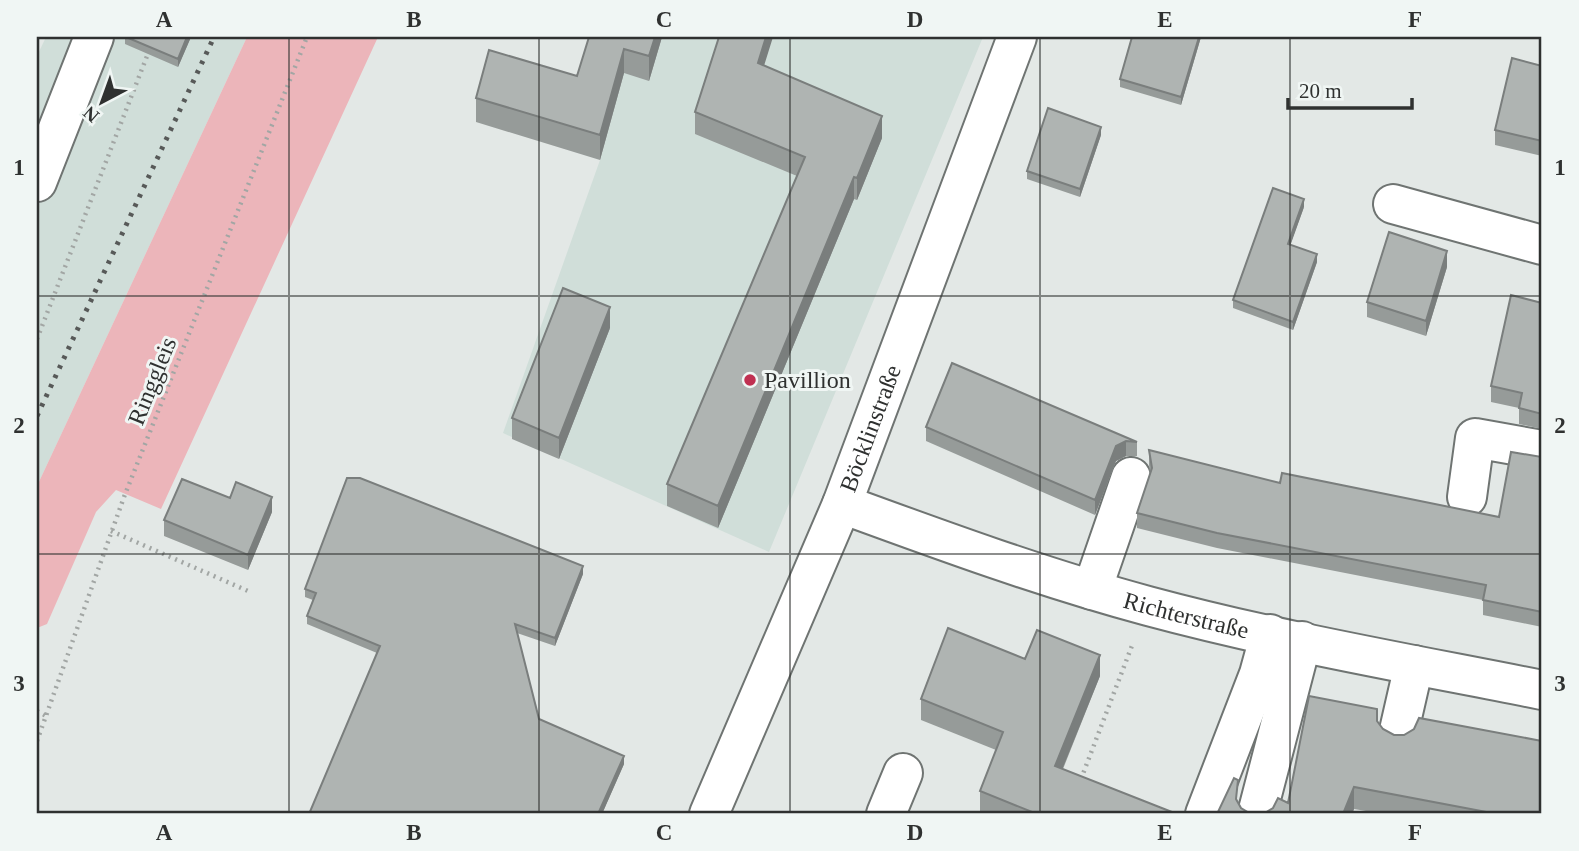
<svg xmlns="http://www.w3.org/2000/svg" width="1579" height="851" viewBox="0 0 1579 851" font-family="Georgia,serif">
  <rect width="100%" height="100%" fill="#e3e8e6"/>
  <path fill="#d0ded9" d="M 46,37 L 247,37 L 37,486 L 37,56 Z
    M 650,37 L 983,37 L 769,552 L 503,433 L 600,160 L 623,75 Z"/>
  <path fill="#ecb5ba" d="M 247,37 L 378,37 L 161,509 L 116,490 L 96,512 L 47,624 L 37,628 L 37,486 Z"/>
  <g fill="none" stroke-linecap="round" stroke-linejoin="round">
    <defs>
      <g id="minor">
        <path d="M 37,182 L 94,37"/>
        <path d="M 1393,204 L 1542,245"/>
        <path d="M 1467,497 L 1475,438 L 1542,450"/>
        <path id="s1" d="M 842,504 C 943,541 1044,578 1148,606 C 1278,641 1411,664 1542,690"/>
        <path d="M 1092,590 L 1131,477"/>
        <path d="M 1398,735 L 1414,665"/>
        <path id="s2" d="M 709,814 L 842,504 L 1017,37"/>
        <path d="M 886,814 L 903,773"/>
        <path d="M 1205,814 L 1259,674 L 1270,634"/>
        <path d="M 1257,814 L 1302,641"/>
      </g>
    </defs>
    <use href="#minor" stroke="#6f7472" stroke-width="42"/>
    <path stroke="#a2a6a4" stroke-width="4.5" stroke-dasharray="2 5" stroke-linecap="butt" d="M 37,339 L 149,51
      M 111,531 L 248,591
      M 37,711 L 46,716
      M 37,741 L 124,497 L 307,37
      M 1081,779 L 1133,643"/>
    <use href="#minor" stroke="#fff" stroke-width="38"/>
    <path stroke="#575958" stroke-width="5" stroke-dasharray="3.5 7" stroke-linecap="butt" d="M 37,416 L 214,37"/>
  </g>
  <path fill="#969b99" d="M 125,37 L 191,37 L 178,67 L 125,44 Z
    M 589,37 L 662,37 L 649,81 L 624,73 L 600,160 L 476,122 L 476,98 L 577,76 Z
    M 1201,37 L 1181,105 L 1120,87 L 1120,79 Z
    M 764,66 L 882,138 L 857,200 L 854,199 L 718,528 L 667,506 L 667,484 L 797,176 L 695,134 L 695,112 Z
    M 1542,66 L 1542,156 L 1495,145 L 1495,130 Z
    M 1101,135 L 1080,197 L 1027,179 L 1027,171 Z
    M 1304,207 L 1290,245 L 1317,262 L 1293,330 L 1233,308 L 1233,300 Z
    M 1447,267 L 1426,336 L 1367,317 L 1367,302 Z
    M 1542,303 L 1542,429 L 1519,424 L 1519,408 L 1491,402 L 1491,386 Z
    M 610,328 L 559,459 L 512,439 L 512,418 Z
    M 926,427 L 1137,442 L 1137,456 L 1126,456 L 1116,461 L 1095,515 L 926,441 Z
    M 1149,450 L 1280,483 L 1499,517 L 1542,457 L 1542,627 L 1483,615 L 1483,600 L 1217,548 L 1137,528 L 1137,513 L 1150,473 L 1149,465 Z
    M 230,498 L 272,512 L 248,570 L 164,536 L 164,520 Z
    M 583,574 L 555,646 L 517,633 L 539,719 L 624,764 L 602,814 L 309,814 L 377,653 L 307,624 L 307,616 L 313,600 L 305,597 L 305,589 Z
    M 1025,659 L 1100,676 L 1063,769 L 1177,814 L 984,814 L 980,813 L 980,791 L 996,750 L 921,720 L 921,699 Z
    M 1377,721 L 1383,729 L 1542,814 L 1384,814 L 1354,809 L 1352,814 L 1217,814 L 1238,802 L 1241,808 L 1251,814 L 1263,814 L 1288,803 Z"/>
  <path fill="#7a7e7d" d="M 187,37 L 191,37 L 178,67 L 178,59 Z
    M 655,37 L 662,37 L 649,81 L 649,56 Z
    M 766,37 L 773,37 L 758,85 L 758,63 Z
    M 1199,37 L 1201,37 L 1181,105 L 1181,97 Z
    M 624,49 L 624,73 L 600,160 L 600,135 Z
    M 882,116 L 882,138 L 857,200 L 857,178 Z
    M 1101,127 L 1101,135 L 1080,197 L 1080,189 Z
    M 854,177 L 854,199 L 718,528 L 718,506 Z
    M 1304,199 L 1304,207 L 1288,252 L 1288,244 Z
    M 1447,251 L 1447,267 L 1426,336 L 1426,321 Z
    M 1317,254 L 1317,262 L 1293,330 L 1293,322 Z
    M 610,307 L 610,328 L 559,459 L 559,438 Z
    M 1126,441 L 1126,456 L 1116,461 L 1095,515 L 1095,500 L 1116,446 Z
    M 272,497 L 272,512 L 248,570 L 248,555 Z
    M 583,566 L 583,574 L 555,646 L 555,638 Z
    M 1100,655 L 1100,676 L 1055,787 L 1055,766 Z
    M 624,756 L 624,764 L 602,814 L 598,814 Z
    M 1354,787 L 1354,809 L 1352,814 L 1343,814 Z"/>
  <path fill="#afb4b2" stroke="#7a7e7d" stroke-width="2" d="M 126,37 L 187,37 L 178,59 Z
    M 589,37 L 655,37 L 649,56 L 624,49 L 600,135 L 476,98 L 489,50 L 577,76 Z
    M 719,37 L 766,37 L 758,63 L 882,116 L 857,178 L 854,177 L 718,506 L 667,484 L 805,157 L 695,112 Z
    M 1132,37 L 1199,37 L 1181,97 L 1120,79 Z
    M 1512,58 L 1542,66 L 1542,141 L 1495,130 Z
    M 1048,108 L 1101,127 L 1080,189 L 1027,171 Z
    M 1273,188 L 1304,199 L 1288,244 L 1317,254 L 1293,322 L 1233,300 Z
    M 1389,232 L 1447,251 L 1426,321 L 1367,302 Z
    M 563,288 L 610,307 L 559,438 L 512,418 Z
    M 1511,295 L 1542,303 L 1542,414 L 1519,408 L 1522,393 L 1491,386 Z
    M 952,363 L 1137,442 L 1126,441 L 1116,446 L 1095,500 L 926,427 Z
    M 1149,450 L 1280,483 L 1282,473 L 1499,517 L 1511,452 L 1542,457 L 1542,612 L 1483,600 L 1486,585 L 1217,533 L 1137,513 L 1152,468 Z
    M 347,478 L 360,478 L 583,566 L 555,638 L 515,624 L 539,719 L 624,756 L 598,814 L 309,814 L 380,646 L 307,616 L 316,593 L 305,589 Z
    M 182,479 L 230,498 L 236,482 L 272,497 L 248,555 L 164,520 Z
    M 948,628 L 1025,659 L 1037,630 L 1100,655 L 1055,766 L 1177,814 L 1037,814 L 980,791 L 1003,732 L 921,699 Z
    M 1309,696 L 1377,709 L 1377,721 L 1383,729 L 1394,735 L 1404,735 L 1414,729 L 1419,718 L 1542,741 L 1542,814 L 1497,814 L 1354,787 L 1343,814 L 1217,814 L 1234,778 L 1238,780 L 1236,799 L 1241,808 L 1251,814 L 1263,814 L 1273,808 L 1278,798 L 1288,803 Z"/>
  <path fill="none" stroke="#2f3130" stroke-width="2" stroke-opacity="0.55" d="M 289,37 L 289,814M 539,37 L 539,814M 790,37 L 790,814M 1040,37 L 1040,814M 1290,37 L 1290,814M 37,296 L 1542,296M 37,554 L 1542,554"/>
  <circle fill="#c03051" stroke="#f0f6f4" stroke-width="2.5" cx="750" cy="380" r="7"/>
  <g text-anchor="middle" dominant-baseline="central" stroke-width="6" stroke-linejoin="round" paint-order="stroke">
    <g font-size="24" fill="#2f3130" stroke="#f0f6f4" text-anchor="start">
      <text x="764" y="380">Pavillion</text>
    </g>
    <g font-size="24" fill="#2f3130" stroke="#f0f6f4">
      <text transform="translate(152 381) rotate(-68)">Ringgleis</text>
      <text stroke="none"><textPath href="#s2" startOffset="418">Böcklinstraße</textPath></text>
      <text stroke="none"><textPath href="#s1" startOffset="362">Richterstraße</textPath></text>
    </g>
  </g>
  <rect width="1579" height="851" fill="none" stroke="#f0f6f4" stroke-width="77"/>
  <g transform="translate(102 102) rotate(221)" stroke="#f0f6f4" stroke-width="5" paint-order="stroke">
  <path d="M0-5L12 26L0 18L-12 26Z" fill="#2f3130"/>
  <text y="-10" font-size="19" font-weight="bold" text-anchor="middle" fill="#2f3130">N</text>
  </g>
  <path d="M1288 98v10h124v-10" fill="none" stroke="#2f3130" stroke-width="3.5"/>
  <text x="1299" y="98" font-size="21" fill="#2f3130" stroke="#f0f6f4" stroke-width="5" paint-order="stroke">20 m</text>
  <rect x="38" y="38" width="1502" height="774" fill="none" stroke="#2f3130" stroke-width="2.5"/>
  <g font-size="23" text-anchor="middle" font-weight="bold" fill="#2f3130">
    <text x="164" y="27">A</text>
    <text x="414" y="27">B</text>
    <text x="664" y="27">C</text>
    <text x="915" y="27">D</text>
    <text x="1165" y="27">E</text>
    <text x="1415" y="27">F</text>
    <text x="19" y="175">1</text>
    <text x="1560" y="175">1</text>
    <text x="19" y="433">2</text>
    <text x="1560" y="433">2</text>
    <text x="19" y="691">3</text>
    <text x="1560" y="691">3</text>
    <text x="164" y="840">A</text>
    <text x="414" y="840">B</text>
    <text x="664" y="840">C</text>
    <text x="915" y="840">D</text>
    <text x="1165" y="840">E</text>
    <text x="1415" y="840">F</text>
  </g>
</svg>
